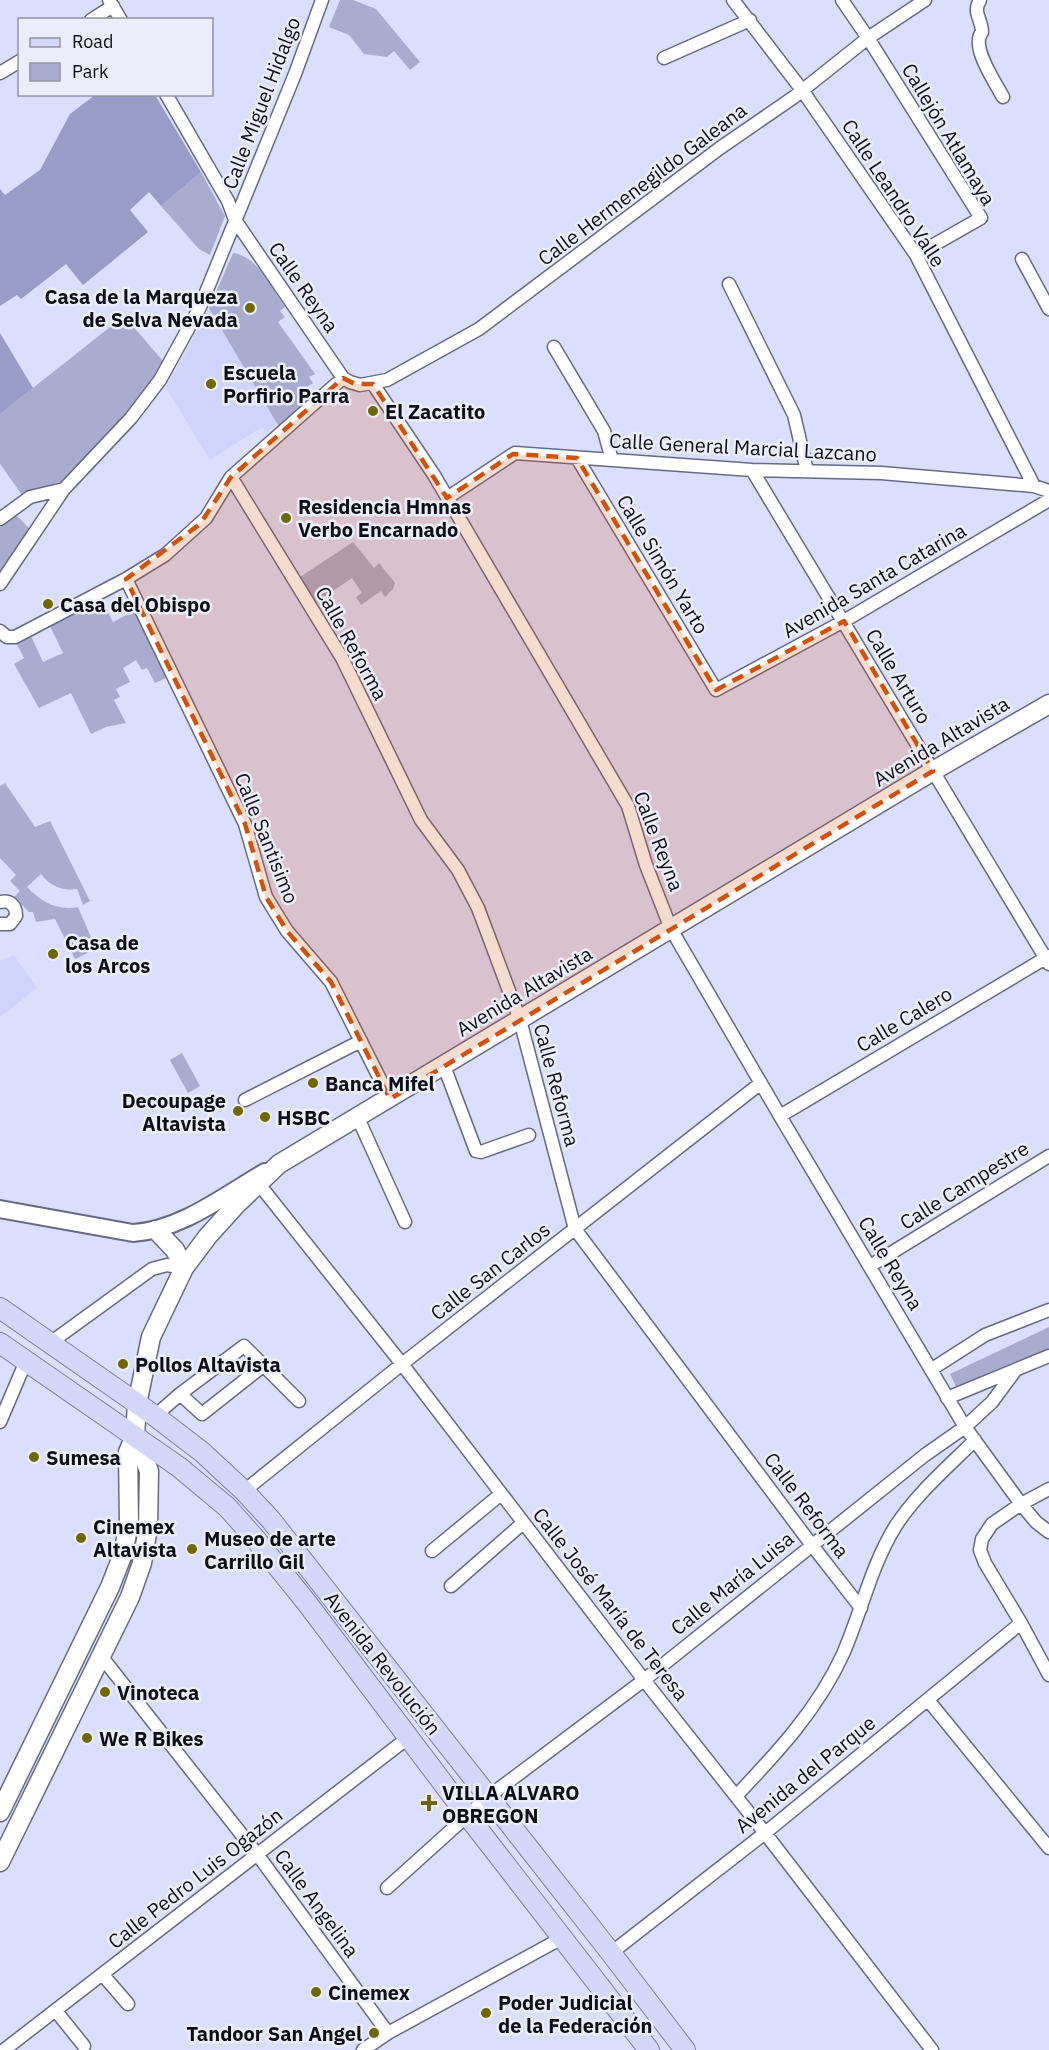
<svg xmlns="http://www.w3.org/2000/svg" width="1049" height="2050" viewBox="0 0 1049 2050" font-family="'IBM Plex Sans',sans-serif">
  <rect width="100%" height="100%" fill="#dbdefd"/>
  <path fill="#d0d4fa" d="M 209,308 L 277,424 L 266,432 L 262,427 L 210,460 L 166,388 Z
    M 14,955 L 37,988 L 0,1017 L 0,961 Z"/>
  <path fill="#a9acce" d="M 340,0 L 353,0 L 376,9 L 420,62 L 410,70 L 394,51 L 387,57 L 364,54 L 349,35 L 329,27 Z
    M 201,172 L 225,216 L 210,255 L 199,249 L 161,206 Z
    M 233,253 C 258,256 272,289 285,307 L 280,311 L 285,317 L 278,322 L 315,374 L 309,377 L 313,383 L 308,386 L 310,389 L 308,391 L 313,397 L 279,427 L 209,308 Z
    M 124,316 L 163,361 L 154,377 L 129,412 L 62,481 L 22,495 L 0,464 L 0,414 Z
    M 16,515 L 29,528 L 0,573 L 0,527 Z
    M 353,542 L 374,568 L 379,563 L 395,583 L 393,589 L 385,597 L 381,591 L 361,605 L 356,597 L 362,593 L 352,578 L 315,603 L 300,577 Z
    M 100,597 L 113,622 L 136,610 L 168,677 L 155,683 L 147,668 L 142,670 L 136,660 L 123,668 L 130,682 L 116,689 L 120,697 L 114,700 L 126,723 L 106,727 L 91,734 L 71,693 L 39,708 L 14,664 L 24,658 L 16,642 L 30,634 L 43,662 L 63,653 L 49,624 Z
    M 5,783 L 35,827 L 50,821 L 90,901 L 83,905 L 77,889 C 62,891 50,886 41,874 L 27,887 C 41,902 58,911 78,907 L 96,949 L 75,959 L 55,919 L 36,922 L 33,912 L 29,912 L 14,897 L 20,891 L 10,881 L 16,875 L 0,858 L 0,786 Z
    M 182,1053 L 200,1086 L 188,1093 L 170,1060 Z
    M 1049,1327 L 1049,1356 L 962,1399 L 950,1374 Z"/>
  <path fill="#989cc6" d="M 95,95 L 155,95 L 201,172 L 161,206 L 149,192 L 130,210 L 148,232 L 83,285 L 66,264 L 21,299 L 17,295 L 0,306 L 0,189 L 5,195 L 40,170 L 70,114 Z
    M 0,333 L 33,388 L 0,414 Z"/>
  <g fill="none" stroke-linecap="round" stroke-linejoin="round">
    <defs>
      <path id="minor" d="M 109,0 L 121,20
        M 733,0 L 802,90 L 916,255 L 1034,486
        M 842,0 L 868,38 L 981,218 L 916,255
        M 980,0 C 972,13 982,19 982,32 C 970,46 995,82 1003,97
        M 91,20 L 113,6
        M 664,58 L 750,20
        M 0,73 L 20,61
        M 166,94 L 228,201 L 235,220 L 343,378 L 350,382 L 360,385 L 387,380 L 479,329 L 720,148 L 794,97 L 868,38 L 925,0
        M 1022,259 L 1049,309
        M 729,284 L 794,415 L 807,471
        M 554,347 L 604,431 L 612,460
        M 373,384 L 434,475 L 628,806 L 646,865 L 671,929 L 780,1116 L 965,1427 L 1021,1504 L 1036,1522 L 1049,1532
        M 577,458 L 716,690 L 844,621 L 1049,500
        M 752,470 L 1049,964
        M 231,477 L 342,658 L 421,820 L 458,870 L 478,908 L 520,1020 L 575,1229 L 811,1544 L 861,1608
        M 447,498 L 515,453 L 752,470 L 881,473 L 1034,486 L 1049,491
        M 0,519 L 30,497 L 64,489
        M 126,579 L 245,824 L 266,897 L 287,931 L 331,982 L 390,1099
        M 0,584 L 64,489 L 131,418 L 160,380 L 200,307 L 295,74 L 322,0
        M 0,631 L 7,637 L 15,637 L 126,579 L 165,555 L 206,518 L 231,477 L 343,378
        M 0,902 C 10,900 16,905 16,916 L 10,924 L 0,924
        M 444,1066 L 476,1151 L 481,1152 L 529,1135
        M 245,1100 L 361,1041
        M 780,1116 L 1049,956
        M 358,1118 L 405,1222
        M 258,1183 L 402,1364 L 644,1680 L 765,1833 L 932,2050
        M 870,1266 L 1049,1156
        M 50,1343 L 152,1269 L 167,1265 L 184,1268
        M 932,1369 L 985,1335 L 1049,1310
        M 180,1394 L 202,1414 L 264,1365
        M 947,1398 L 1049,1356
        M 155,1416 L 180,1394 L 244,1346 L 299,1401
        M 0,1422 L 26,1361
        M 1049,1489 L 1021,1504 L 992,1524 L 982,1539 L 980,1550 L 985,1563 L 1021,1623 L 1049,1675
        M 244,1491 L 402,1364 L 761,1083
        M 432,1551 L 501,1494
        M 451,1586 L 523,1523
        M 101,1656 L 257,1854 L 388,2033
        M 928,1700 L 1049,1848
        M 736,1796 C 777,1753 818,1709 843,1654 C 861,1613 871,1566 895,1527 C 916,1494 948,1467 975,1440
        M 387,1888 L 488,1797 L 644,1680 L 925,1455 L 965,1427 L 992,1402 L 1015,1371
        M 611,1953 L 765,1833 L 1021,1623
        M 103,1975 L 128,2004
        M 56,2011 L 84,2046
        M 4,2050 L 409,1737
        M 363,2050 L 388,2033 L 562,1938"/>
      <path id="tertiary" d="M 0,1209 L 133,1233 C 181,1230 225,1195 265,1172"/>
      <path id="secondary" d="M 156,1230 L 175,1250 L 184,1268
        M 0,1812 L 110,1587 L 123,1554 L 129,1523 L 128,1452 L 135,1436 L 137,1404 L 151,1337 L 184,1268 L 208,1236 L 236,1205 L 279,1164 L 933,771 L 1049,704
        M 0,1862 L 130,1597 L 142,1563 L 148,1528 L 149,1471 L 135,1436"/>
      <path id="primary" d="M 0,1308 L 155,1416 L 202,1452 L 244,1491 L 271,1520 L 611,1953 L 685,2050
        M 0,1343 L 179,1467 L 227,1507 L 253,1536 L 307,1603 L 467,1815 L 649,2050"/>
    </defs>
    <use href="#minor" stroke="#686a85" stroke-width="15"/>
    <use href="#tertiary" stroke="#686a85" stroke-width="20"/>
    <use href="#secondary" stroke="#686a85" stroke-width="21"/>
    <use href="#primary" stroke="#7c7ea8" stroke-width="22"/>
    <use href="#minor" stroke="#fff" stroke-width="12"/>
    <use href="#tertiary" stroke="#fff" stroke-width="16"/>
    <use href="#secondary" stroke="#fff" stroke-width="18"/>
    <use href="#primary" stroke="#d4d6fa" stroke-width="20"/>
  </g>
  <path fill="#d2520d" fill-opacity="0.2" stroke="#d2520d" stroke-width="4.5" stroke-dasharray="12 8" stroke-linejoin="round" d="M 343,378 L 355,384 L 373,384 L 447,498 L 513,454 L 577,458 L 716,690 L 844,621 L 933,771 L 390,1099 L 331,982 L 287,931 L 266,897 L 245,824 L 126,579 L 200,524 L 231,477 Z"/>
  <g fill="#6f6800" stroke="#ecedfa" stroke-width="2">
    <circle cx="250" cy="308" r="6"/>
    <circle cx="211" cy="384" r="6"/>
    <circle cx="373" cy="411" r="6"/>
    <circle cx="286" cy="518" r="6"/>
    <circle cx="48" cy="604" r="6"/>
    <circle cx="53" cy="954" r="6"/>
    <circle cx="313" cy="1083" r="6"/>
    <circle cx="238" cy="1111" r="6"/>
    <circle cx="265" cy="1117" r="6"/>
    <circle cx="123" cy="1364" r="6"/>
    <circle cx="34" cy="1457" r="6"/>
    <circle cx="81" cy="1538" r="6"/>
    <circle cx="192" cy="1549" r="6"/>
    <circle cx="105" cy="1692" r="6"/>
    <circle cx="87" cy="1738" r="6"/>
    <path d="M426 1794h6v6h6v6h-6v6h-6v-6h-6v-6h6z"/>
    <circle cx="316" cy="1992" r="6"/>
    <circle cx="486" cy="2013" r="6"/>
    <circle cx="374" cy="2033" r="6"/>
  </g>
  <g text-anchor="middle" dominant-baseline="central" stroke-width="5" stroke-linejoin="round" paint-order="stroke">
    <g font-size="20" fill="#0e0e18" stroke="#ecedfa">
      <text transform="translate(261 103) rotate(-69)">Calle Miguel Hidalgo</text>
      <text transform="translate(949 134) rotate(59)">Callejón Atlamaya</text>
      <text transform="translate(642 184) rotate(-37)">Calle Hermenegildo Galeana</text>
      <text transform="translate(894 193) rotate(57)">Calle Leandro Valle</text>
      <text transform="translate(304 287) rotate(55)">Calle Reyna</text>
      <text transform="translate(743 447) rotate(3)">Calle General Marcial Lazcano</text>
      <text transform="translate(663 564) rotate(59)">Calle Simón Yarto</text>
      <text transform="translate(874 580) rotate(-30)">Avenida Santa Catarina</text>
      <text transform="translate(352 643) rotate(61)">Calle Reforma</text>
      <text transform="translate(899 676) rotate(59)">Calle Arturo</text>
      <text transform="translate(941 741) rotate(-31)">Avenida Altavista</text>
      <text transform="translate(267 838) rotate(68)">Calle Santisimo</text>
      <text transform="translate(659 841) rotate(69)">Calle Reyna</text>
      <text transform="translate(524 991) rotate(-31)">Avenida Altavista</text>
      <text transform="translate(904 1019) rotate(-31)">Calle Calero</text>
      <text transform="translate(557 1085) rotate(75)">Calle Reforma</text>
      <text transform="translate(964 1185) rotate(-32)">Calle Campestre</text>
      <text transform="translate(891 1263) rotate(59)">Calle Reyna</text>
      <text transform="translate(490 1271) rotate(-38)">Calle San Carlos</text>
      <text transform="translate(807 1505) rotate(53)">Calle Reforma</text>
      <text transform="translate(732 1583) rotate(-39)">Calle María Luisa</text>
      <text transform="translate(611 1604) rotate(52)">Calle José María de Teresa</text>
      <text transform="translate(383 1663) rotate(52)">Avenida Revolución</text>
      <text transform="translate(805 1774) rotate(-39)">Avenida del Parque</text>
      <text transform="translate(195 1878) rotate(-38)">Calle Pedro Luis Ogazón</text>
      <text transform="translate(317 1903) rotate(54)">Calle Angelina</text>
    </g>
    <g font-size="20" font-weight="bold" fill="#0e0e18" stroke="#ecedfa" text-anchor="start">
      <text x="238" y="296" text-anchor="end">Casa de la Marqueza<tspan x="238" dy="23">de Selva Nevada</tspan></text>
      <text x="223" y="372">Escuela<tspan x="223" dy="23">Porfirio Parra</tspan></text>
      <text x="385" y="411">El Zacatito</text>
      <text x="298" y="506">Residencia Hmnas<tspan x="298" dy="23">Verbo Encarnado</tspan></text>
      <text x="60" y="604">Casa del Obispo</text>
      <text x="65" y="942">Casa de<tspan x="65" dy="23">los Arcos</tspan></text>
      <text x="325" y="1083">Banca Mifel</text>
      <text x="226" y="1100" text-anchor="end">Decoupage<tspan x="226" dy="23">Altavista</tspan></text>
      <text x="277" y="1117">HSBC</text>
      <text x="135" y="1364">Pollos Altavista</text>
      <text x="46" y="1457">Sumesa</text>
      <text x="93" y="1526">Cinemex<tspan x="93" dy="23">Altavista</tspan></text>
      <text x="204" y="1538">Museo de arte<tspan x="204" dy="23">Carrillo Gil</tspan></text>
      <text x="117" y="1692">Vinoteca</text>
      <text x="99" y="1738">We R Bikes</text>
      <text x="442" y="1792">VILLA ALVARO<tspan x="442" dy="23">OBREGON</tspan></text>
      <text x="328" y="1992">Cinemex</text>
      <text x="498" y="2002">Poder Judicial<tspan x="498" dy="23">de la Federación</tspan></text>
      <text x="362" y="2033" text-anchor="end">Tandoor San Angel</text>
    </g>
  </g>
  <rect x="18" y="18" width="195" height="78" fill="#ecedfa" stroke="#9394a0" stroke-width="1.5"/>
  <rect x="30" y="38" width="30" height="9" fill="#d4d6fa" stroke="#9394a0" stroke-width="1.5"/>
  <text x="72" y="48" font-size="18" fill="#0e0e18">Road</text>
  <rect x="30" y="63" width="30" height="18" fill="#a9acce" stroke="#9394a0" stroke-width="1.5"/>
  <text x="72" y="78" font-size="18" fill="#0e0e18">Park</text>
</svg>
